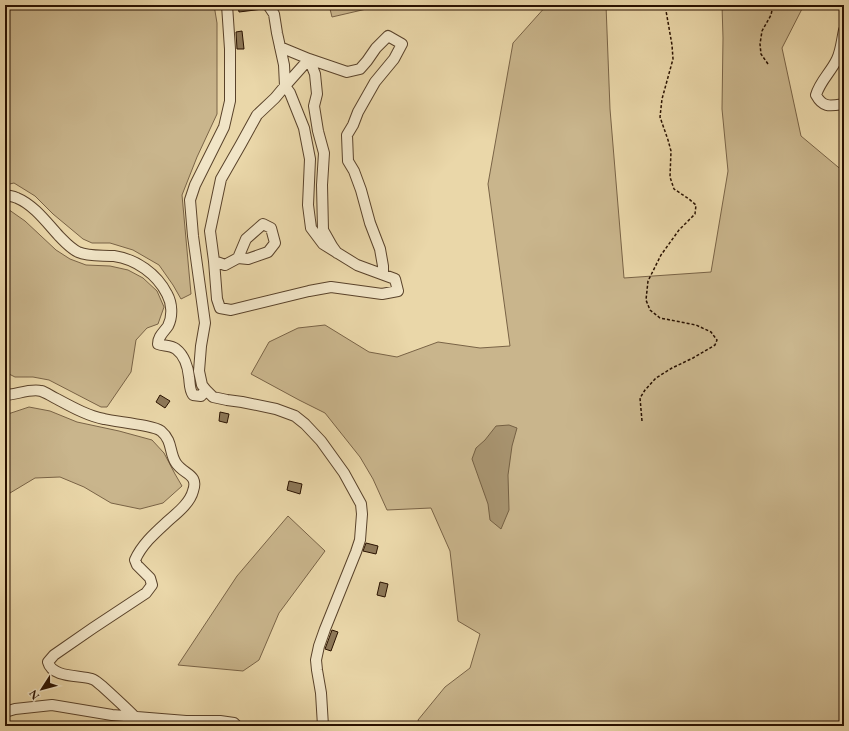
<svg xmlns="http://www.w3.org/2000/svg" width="849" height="731" viewBox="0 0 849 731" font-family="'EB Garamond',serif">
  <rect width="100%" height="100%" fill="#ead7a9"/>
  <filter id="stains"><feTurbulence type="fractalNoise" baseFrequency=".005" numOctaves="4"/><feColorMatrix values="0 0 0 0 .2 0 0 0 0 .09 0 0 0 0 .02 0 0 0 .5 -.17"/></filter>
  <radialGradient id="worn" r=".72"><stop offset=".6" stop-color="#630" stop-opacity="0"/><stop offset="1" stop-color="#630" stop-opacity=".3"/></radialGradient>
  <path fill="#c9b58c" stroke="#796346" d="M 5,5 L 214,5 L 217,23 L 217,114 L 197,157 L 182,195 L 191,294 L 181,299 L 173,285 L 159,265 L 133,250 L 110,243 L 92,243 L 83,239 L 53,214 L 35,196 L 14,183 L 5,185 Z
    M 329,5 L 378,5 L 375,7 L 332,17 Z
    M 547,5 L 606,5 L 610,109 L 624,278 L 711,272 L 728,171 L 722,109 L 723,38 L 722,5 L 804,5 L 782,48 L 801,136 L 844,172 L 844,726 L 420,726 L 418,720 L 445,687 L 470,668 L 480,634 L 458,621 L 450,551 L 431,508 L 387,510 L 373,479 L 360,457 L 325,413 L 299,400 L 251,374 L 269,342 L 298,328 L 325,325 L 369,352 L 397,357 L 438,342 L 480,348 L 510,346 L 488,184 L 513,43 Z
    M 5,207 L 25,221 L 56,250 L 70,259 L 86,265 L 110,266 L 128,270 L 143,278 L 157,291 L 164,307 L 158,324 L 147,328 L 136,340 L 131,372 L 107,407 L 101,407 L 49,380 L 33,377 L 15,377 L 5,372 Z
    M 29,407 L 50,411 L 77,422 L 119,431 L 152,440 L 164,453 L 175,474 L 182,486 L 163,503 L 140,509 L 111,503 L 84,487 L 60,477 L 35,478 L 5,496 L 5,413 L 8,414 Z
    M 288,516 L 325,551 L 279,613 L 259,660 L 243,671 L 178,665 L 237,576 Z"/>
  <path fill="#a89470" stroke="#756043" d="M 509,425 L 517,428 L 512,446 L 508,475 L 509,510 L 501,529 L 490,520 L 488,504 L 472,459 L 476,448 L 485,440 L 496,426 Z"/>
  <path fill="#8d7858" stroke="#291100" d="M 246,5 L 262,5 L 263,9 L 239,12 L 238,6 Z
    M 242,31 L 244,49 L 237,49 L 236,32 Z
    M 160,395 L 170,401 L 165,408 L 156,402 Z
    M 220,412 L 229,414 L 227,423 L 219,421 Z
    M 289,481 L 302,484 L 300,494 L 287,490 Z
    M 366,543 L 378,546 L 376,554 L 363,551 Z
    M 380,582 L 388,584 L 385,597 L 377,595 Z
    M 332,630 L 338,632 L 331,651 L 325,649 Z"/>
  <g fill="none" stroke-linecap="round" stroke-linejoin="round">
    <defs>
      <path id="minor" d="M 227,5 L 230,49 L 230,101 L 224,127 L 195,185 L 190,200 L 193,236 L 205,323 L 201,346 L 199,371 L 202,385 L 206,390 L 213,397 L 227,400 L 242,402 L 276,409 L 295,416 L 305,424 L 321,441 L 344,473 L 361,504 L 362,514 L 360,540 L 356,552 L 325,629 L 319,646 L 316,660 L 317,670 L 321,693 L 323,726
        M 844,30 C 842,39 841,51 837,59 C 831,72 820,81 816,95 C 823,108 830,106 844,104
        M 280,47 L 309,59 L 347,72 L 360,69 L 367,61 L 376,48 L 388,36 L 402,44 L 394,59 L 375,82 L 358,112 L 353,125 L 347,135 L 348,161 L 354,171 L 361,190 L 370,223 L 380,249 L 383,266 L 383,274
        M 5,195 C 9,196 13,196 17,198 C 34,205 47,223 59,236 C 65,242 70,248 78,252 C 89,257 102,255 114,256 C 136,259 157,274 167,294 C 172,303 173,316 168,326 C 164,332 158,336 158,344 C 163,346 171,345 176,349 C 184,355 188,367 189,377 C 190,383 189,389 193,395 L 201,396 L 206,390
        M 238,258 L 246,239 L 263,224 L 271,228 L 275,243 L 268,252 L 248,259 L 238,258 L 225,265 L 214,261 L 210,231 L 221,179 L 241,144 L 257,115 L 275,98 L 285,86 L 284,65 L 277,33 L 274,14 L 268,5
        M 214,261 L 217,299 L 220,308 L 231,310 L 309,291 L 331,287 L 382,294 L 398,291 L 395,279 L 357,265 L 323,244 L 311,228 L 308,205 L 310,159 L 304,128 L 290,93 L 285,86 L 309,59 L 315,74 L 317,94 L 314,106 L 318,131 L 324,153 L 322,185 L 323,230 L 332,246 L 337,253
        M 5,395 C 15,395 31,388 41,391 C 46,392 52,397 57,399 C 72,407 88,416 104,419 C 116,422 153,425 161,431 C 173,441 169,453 176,463 C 184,475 199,474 193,491 C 190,503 177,513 168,521 C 156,532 142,544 135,560 L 137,565 L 150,578 L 152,585 L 146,593 L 93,628 L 54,655 L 48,662 C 52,678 80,675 92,679 C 96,680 99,684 102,686 C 113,696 124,706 134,716
        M 5,712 L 15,709 L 52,705 L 112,715 L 186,721 L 220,721 L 234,723 L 237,726"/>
    </defs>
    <use href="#minor" stroke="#59422a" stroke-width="12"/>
    <path stroke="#291100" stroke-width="1.5" stroke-dasharray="3 2" stroke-linecap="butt" d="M 768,64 L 761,54 L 760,44 L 762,31 L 771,15 L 773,5
      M 642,421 L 640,398 L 645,390 L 656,378 L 672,368 L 693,358 L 715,345 L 717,340 L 711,332 L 696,325 L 660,318 L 650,310 L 646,300 L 648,281 L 661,255 L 679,230 L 695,214 L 696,205 L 689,199 L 674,189 L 670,177 L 671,151 L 668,140 L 660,117 L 662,99 L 673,59 L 672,45 L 665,5"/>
    <use href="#minor" stroke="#f1e5c7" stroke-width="10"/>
  </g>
  <rect width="849" height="731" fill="none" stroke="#ead7a9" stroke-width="20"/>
  <rect x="6" y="6" width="837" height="719" fill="none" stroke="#291100" stroke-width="2"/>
  <rect x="10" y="10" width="829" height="711" fill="none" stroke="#291100"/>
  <g transform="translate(42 689) rotate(234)" stroke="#f1e5c7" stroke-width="3" paint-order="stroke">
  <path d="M0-3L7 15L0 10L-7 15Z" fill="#291100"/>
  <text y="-6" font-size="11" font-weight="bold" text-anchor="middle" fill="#291100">N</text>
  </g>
  <rect width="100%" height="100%" filter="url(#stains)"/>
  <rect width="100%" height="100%" fill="url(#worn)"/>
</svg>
